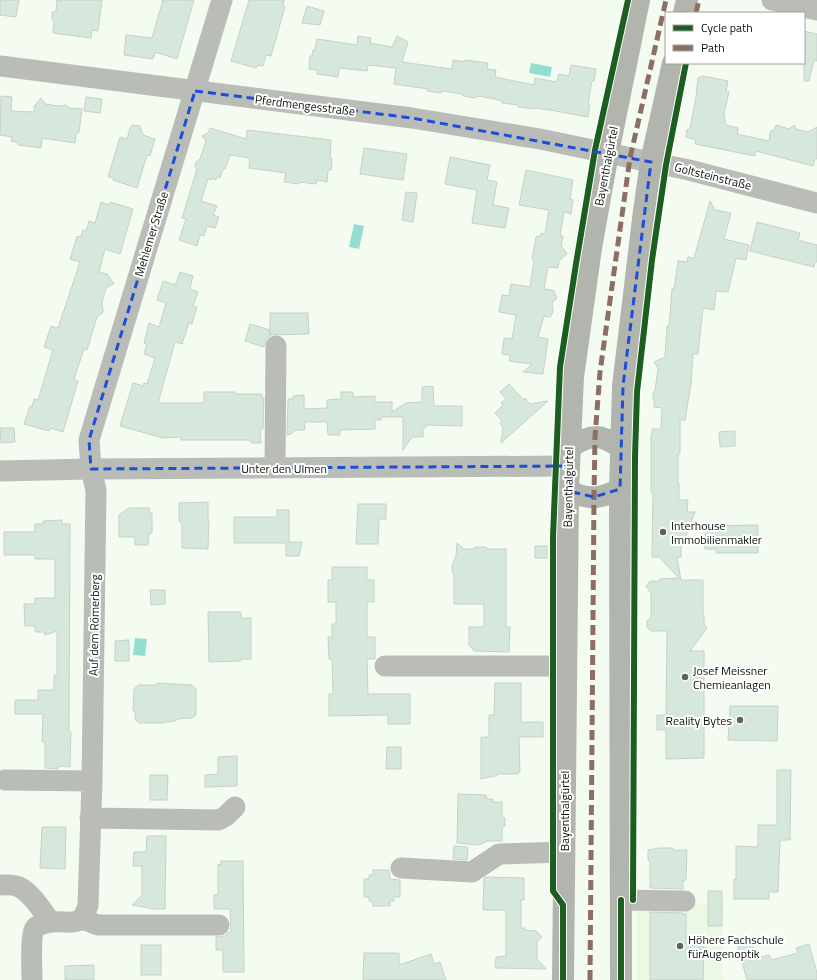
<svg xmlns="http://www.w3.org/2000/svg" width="817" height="980" viewBox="0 0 817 980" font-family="'Titillium Web',sans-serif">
  <rect width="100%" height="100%" fill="#f4fbf1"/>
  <path fill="#eaf8e4" d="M 723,904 L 722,975 L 724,980 L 637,980 L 637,905 Z"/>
  <path fill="#93decf" d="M 531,63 L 552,67 L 550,77 L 529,73 Z
    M 354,224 L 364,226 L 359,249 L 349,247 Z
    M 135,638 L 147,639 L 145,656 L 133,655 Z"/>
  <path fill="#d5e8db" stroke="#c8d0c9" d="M 0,0 L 19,0 L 16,17 L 0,15 Z
    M 57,0 L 102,0 L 98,31 L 92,30 L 91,38 L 53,33 L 54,22 L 52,19 L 52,12 L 56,11 Z
    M 163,0 L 194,0 L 177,59 L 155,52 L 153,59 L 124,55 L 126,35 L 152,38 Z
    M 249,0 L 284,0 L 283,6 L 285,7 L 271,56 L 266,55 L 263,66 L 258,65 L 256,68 L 231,61 Z
    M 307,6 L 324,11 L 320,25 L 302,23 Z
    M 804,31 L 817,34 L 817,61 L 814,60 L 809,81 L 804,81 Z
    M 358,36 L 371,38 L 370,43 L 392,47 L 397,36 L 408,42 L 402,62 L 452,69 L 453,60 L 465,62 L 465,60 L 488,63 L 487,69 L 496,70 L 495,77 L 534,85 L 535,78 L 557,82 L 559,74 L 569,76 L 571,65 L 596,69 L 594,81 L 592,81 L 588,104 L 590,105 L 588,117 L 550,110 L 534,108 L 534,109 L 518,107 L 518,105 L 502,103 L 502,101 L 495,99 L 477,96 L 475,98 L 463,96 L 463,94 L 442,91 L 441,93 L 427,91 L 428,89 L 394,84 L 396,68 L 368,65 L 367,71 L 339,68 L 338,77 L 317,74 L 317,70 L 309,69 L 310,56 L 312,56 L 313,50 L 315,50 L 317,39 L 357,45 Z
    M 703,76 L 728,81 L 726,91 L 729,92 L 724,114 L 726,125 L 738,128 L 737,134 L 769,141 L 770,133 L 772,130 L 774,131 L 776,125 L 789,129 L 794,125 L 796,129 L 808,132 L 817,127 L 817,159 L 815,159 L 813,166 L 756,151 L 755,156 L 695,144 L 696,140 L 686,137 L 687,130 L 690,128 L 696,97 L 698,78 Z
    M 1,96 L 12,97 L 11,111 L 34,112 L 35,105 L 41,98 L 45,104 L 59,106 L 66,105 L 69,108 L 82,109 L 79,132 L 76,135 L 75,143 L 42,138 L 41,148 L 18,145 L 18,142 L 11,141 L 12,137 L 0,135 Z
    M 86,97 L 102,99 L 100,113 L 84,111 Z
    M 132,125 L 140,126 L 143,135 L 155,139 L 150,156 L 147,155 L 137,188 L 113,180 L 114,178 L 108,177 L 120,137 L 127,139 L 130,128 Z
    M 210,128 L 246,139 L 247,130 L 331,140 L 330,158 L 332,159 L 331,170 L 328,170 L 327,182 L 317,180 L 316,184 L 299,182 L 299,184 L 284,182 L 286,173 L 249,168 L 250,158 L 230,155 L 225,169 L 223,169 L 220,178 L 217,177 L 216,180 L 212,178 L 211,180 L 208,179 L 201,201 L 217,206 L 213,215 L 219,217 L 215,228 L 207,226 L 204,236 L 200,235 L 197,246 L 179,240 L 186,219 L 182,218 L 197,169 L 195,166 L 196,162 L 200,159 L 206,141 L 202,136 L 208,133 Z
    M 364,148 L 407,154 L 403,180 L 360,174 Z
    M 450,157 L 490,165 L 487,180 L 497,182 L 493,205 L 509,208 L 505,228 L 472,223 L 477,190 L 445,184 Z
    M 526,170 L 573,180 L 570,199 L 573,200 L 571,214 L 564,212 L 560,236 L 563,236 L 561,246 L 567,254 L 559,261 L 558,268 L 548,267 L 544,289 L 553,290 L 557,298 L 552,303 L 553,312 L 550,317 L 544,316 L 538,337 L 548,339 L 543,374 L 523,372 L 532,364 L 509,361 L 510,355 L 502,354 L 504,338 L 512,339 L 516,315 L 499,312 L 502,295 L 509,296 L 511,284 L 530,287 L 534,261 L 532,259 L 536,237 L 541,235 L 541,233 L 545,234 L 549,210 L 519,205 Z
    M 406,192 L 417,193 L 413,222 L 402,220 Z
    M 710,201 L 715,210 L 731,213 L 724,239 L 749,245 L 746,260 L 736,258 L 728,292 L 716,291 L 714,310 L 703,308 L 698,354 L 693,354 L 691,384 L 685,420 L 680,420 L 680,454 L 678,454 L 678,483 L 679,483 L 679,500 L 688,500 L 687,512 L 695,512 L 683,544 L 681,548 L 681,557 L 677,557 L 681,580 L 703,580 L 703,616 L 704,616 L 704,624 L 707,628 L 690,651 L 704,651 L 704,758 L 666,759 L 666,730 L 657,730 L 657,715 L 666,715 L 667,631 L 651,631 L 647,627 L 647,621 L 651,617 L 651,593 L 646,586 L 650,581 L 660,581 L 660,579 L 679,578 L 659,557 L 652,557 L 653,492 L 651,492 L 651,435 L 652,435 L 652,429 L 661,429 L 662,408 L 654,407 L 654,400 L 653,398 L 653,392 L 655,391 L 658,368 L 654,362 L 665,357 L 667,326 L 669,326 L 672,289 L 674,289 L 678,261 L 687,262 L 688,257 L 694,258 Z
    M 101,202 L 109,205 L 110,202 L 133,209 L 120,254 L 105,249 L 99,272 L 107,274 L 114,284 L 106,288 L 102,302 L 103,312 L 97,317 L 87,350 L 84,349 L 74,379 L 78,381 L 63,432 L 50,428 L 49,431 L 24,424 L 30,406 L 32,407 L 34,399 L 38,400 L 53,350 L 44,347 L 51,326 L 58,328 L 80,262 L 70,259 L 77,236 L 81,237 L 83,230 L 86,231 L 89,221 L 95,223 Z
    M 757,222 L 800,233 L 798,240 L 817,245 L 817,262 L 815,262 L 814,267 L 750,251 Z
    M 180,272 L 193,276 L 190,288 L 190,289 L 198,292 L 193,306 L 197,307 L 192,324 L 189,323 L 182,344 L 175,342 L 158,403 L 204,403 L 204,392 L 235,392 L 235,394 L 262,394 L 262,398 L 264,398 L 263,429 L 260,429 L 261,443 L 252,443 L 249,440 L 181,440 L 180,437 L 163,438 L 120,426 L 133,383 L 143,386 L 144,383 L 147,384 L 155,358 L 144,354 L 147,344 L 144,343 L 149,323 L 159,327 L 166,303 L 157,300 L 163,281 L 175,285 L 175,283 L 176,284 Z
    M 270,313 L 308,313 L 309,334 L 270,335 Z
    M 250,324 L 270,330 L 270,336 L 266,340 L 264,347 L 245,341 Z
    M 509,384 L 524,400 L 525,398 L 530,404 L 548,401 L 501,443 L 503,427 L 500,423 L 502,421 L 495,413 L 503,405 L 501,403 L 506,399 L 500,392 Z
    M 433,386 L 434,406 L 462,406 L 462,426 L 426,425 L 426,428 L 423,428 L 423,437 L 412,437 L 403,450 L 403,417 L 381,417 L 381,420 L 375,420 L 375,429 L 340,430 L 340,435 L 328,435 L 327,422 L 304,422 L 305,430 L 295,430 L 291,434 L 287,435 L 288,399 L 293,399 L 293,396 L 304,395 L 304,409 L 327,408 L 327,400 L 341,399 L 341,392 L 353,392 L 353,397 L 375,396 L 375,402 L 392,402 L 392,412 L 406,403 L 422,402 L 422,387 Z
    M 0,428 L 14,428 L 15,442 L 1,443 Z
    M 735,431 L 735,446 L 720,447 L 719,432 Z
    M 208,502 L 208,519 L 209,520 L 208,549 L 182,548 L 182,524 L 179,521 L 179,503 Z
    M 358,504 L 386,504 L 386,519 L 379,519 L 378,544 L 356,544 Z
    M 129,508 L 150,508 L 149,513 L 152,513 L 152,533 L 149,533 L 148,545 L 135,545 L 135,537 L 119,537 L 119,515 Z
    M 277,510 L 289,510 L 289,542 L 302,542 L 299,556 L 286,556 L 286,543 L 234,543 L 234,517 L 277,517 Z
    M 62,520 L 62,524 L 70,524 L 69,732 L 71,732 L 70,767 L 58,766 L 58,769 L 45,768 L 45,742 L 42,742 L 43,714 L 15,714 L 15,700 L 38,700 L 38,690 L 54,690 L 54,675 L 57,675 L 57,631 L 45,635 L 44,632 L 35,632 L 35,626 L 25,626 L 24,604 L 35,604 L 35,598 L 55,598 L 55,559 L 35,559 L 35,555 L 4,555 L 4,532 L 35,532 L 35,524 L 43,524 L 43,521 Z
    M 758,525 L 758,553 L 716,553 L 716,549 L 705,549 L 705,526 Z
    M 457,543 L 464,549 L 473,549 L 475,547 L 486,547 L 488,549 L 506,549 L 506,627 L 510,627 L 509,652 L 474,651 L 469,645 L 469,627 L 484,627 L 484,604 L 454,604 L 454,575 L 452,571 L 452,566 L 456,556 Z
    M 535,546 L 547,546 L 547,558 L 535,558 Z
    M 332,567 L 367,567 L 367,580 L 374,580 L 374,602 L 367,602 L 367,637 L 375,637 L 375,659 L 367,659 L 368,694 L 410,694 L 410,724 L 388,724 L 388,715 L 329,716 L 329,694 L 333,694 L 332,659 L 329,659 L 328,637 L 332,637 L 332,624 L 336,624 L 336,602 L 328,602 L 328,580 L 332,580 Z
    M 150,590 L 165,590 L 165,604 L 151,605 Z
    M 208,612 L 241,612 L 241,618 L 251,618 L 251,659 L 241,659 L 241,661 L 209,662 Z
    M 129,640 L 129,661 L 115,661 L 115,641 Z
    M 157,683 L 192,685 L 196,689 L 196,715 L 192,718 L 177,719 L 175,721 L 166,722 L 164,723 L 139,723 L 135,719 L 135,711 L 133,711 L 134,689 L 138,685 L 156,685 Z
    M 495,683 L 521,683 L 521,722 L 543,722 L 543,737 L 519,737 L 520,772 L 518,772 L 518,774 L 499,774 L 495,776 L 481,779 L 481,737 L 489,737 L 489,715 L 494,715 Z
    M 730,706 L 778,706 L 777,741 L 728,740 Z
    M 387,747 L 401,747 L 401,769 L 386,769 Z
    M 237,756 L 237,786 L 205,787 L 205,775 L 218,774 L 218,757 Z
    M 777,770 L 791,770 L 790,840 L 780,840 L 778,892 L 769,892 L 769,899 L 734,899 L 734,879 L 736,879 L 736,846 L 758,847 L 758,825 L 777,825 Z
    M 150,775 L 168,775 L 167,800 L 150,800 Z
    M 458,794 L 486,795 L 487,799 L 493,799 L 493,802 L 502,802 L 502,815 L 505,818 L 505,826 L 502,828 L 502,841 L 487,841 L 479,845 L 457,843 Z
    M 42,827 L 66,827 L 65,869 L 40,868 Z
    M 147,836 L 166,836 L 165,909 L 150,909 L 150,908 L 132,905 L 142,895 L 142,866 L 133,866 L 134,852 L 146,852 Z
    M 454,846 L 468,847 L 467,860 L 453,859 Z
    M 659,848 L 673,848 L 673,850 L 687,850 L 686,880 L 683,880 L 683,889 L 650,888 L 650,863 L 648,859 L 648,850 Z
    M 221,861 L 243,861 L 244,972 L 223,972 L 223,950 L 216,950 L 216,937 L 225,936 L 228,932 L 231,932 L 230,909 L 214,909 L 214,895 L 218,894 L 218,864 L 221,865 Z
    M 373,870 L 389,870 L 390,879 L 400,880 L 400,897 L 394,897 L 394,901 L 390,901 L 390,906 L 373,906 L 372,901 L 369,901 L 369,897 L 364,897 L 364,879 L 369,879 L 369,875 L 373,875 Z
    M 486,877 L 524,878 L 524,900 L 521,900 L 521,928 L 525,928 L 524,930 L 536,931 L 542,937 L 537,942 L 537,959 L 546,969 L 495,968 L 496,957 L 506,956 L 506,910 L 483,910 L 484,878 Z
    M 708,891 L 722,891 L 722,926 L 708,926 Z
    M 650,912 L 683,913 L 683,914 L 686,914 L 686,944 L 704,944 L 703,980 L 650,980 Z
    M 751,940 L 756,958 L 769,955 L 771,960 L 798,953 L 796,948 L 809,944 L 817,973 L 817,980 L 747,980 L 737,944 Z
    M 141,945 L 161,945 L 161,975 L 141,975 Z
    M 364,953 L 399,953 L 399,965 L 431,954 L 434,964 L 440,962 L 446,980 L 363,980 Z
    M 94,965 L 94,980 L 65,980 L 65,966 Z"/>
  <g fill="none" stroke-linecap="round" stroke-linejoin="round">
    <path stroke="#babdb7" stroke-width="21" d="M 772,0 L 817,10
      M 0,66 L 412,118 L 540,139 L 689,170 L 817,203
      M 275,468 L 276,346
      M 0,471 L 91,469 L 568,466
      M 385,666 L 565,666
      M 5,780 L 92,781
      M 90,818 L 219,820 L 226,816 L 235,807
      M 401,868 L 472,872 L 499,854 L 564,852
      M 0,885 C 6,885 13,884 19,887 C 31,892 43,912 51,922
      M 621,900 L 685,901
      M 82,919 L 98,925 L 219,925
      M 32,980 C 32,970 30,935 35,928 C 38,925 42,924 46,923 C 66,918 81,932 88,905 L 92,781 L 96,490 L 91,469 L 89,440 L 222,0"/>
    <path stroke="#b2b5ae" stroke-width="22" d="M 684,13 L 687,0
      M 569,448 C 590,434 600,433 621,448
      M 568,491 C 589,500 600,499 620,489
      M 563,980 L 568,491 L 573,377 L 591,248 L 608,153 L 639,0
      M 621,980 L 620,489 L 623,386 L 644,211 L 651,162 L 673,63"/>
    <path stroke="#8d6e63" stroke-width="5" stroke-dasharray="10 5" stroke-linecap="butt" d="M 696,13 L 699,0
      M 590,980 L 594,497 L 595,437 L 600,372 L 630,158 L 666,0"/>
    <defs>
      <path id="cycleway" d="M 621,900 L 621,980
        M 633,900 L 635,457 L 637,392 L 652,260 L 666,165 L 686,63
        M 563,980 L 563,905 L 553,891 L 553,537 L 560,367 L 576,264 L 595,150 L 628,0"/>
    </defs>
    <use href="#cycleway" stroke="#fff" stroke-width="8"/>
    <use href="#cycleway" stroke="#1b5e20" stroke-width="6"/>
  </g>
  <path fill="none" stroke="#1d4ed8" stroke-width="3" stroke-dasharray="8 5" stroke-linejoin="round" d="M 195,91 L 412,118 L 651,162 L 623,386 L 620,489 L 594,497 L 568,491 L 568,466 L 91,469 L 89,440 Z"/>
  <g fill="#5e645c" stroke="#fff" stroke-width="1.5">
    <circle cx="663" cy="532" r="4"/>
    <circle cx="685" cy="677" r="4"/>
    <circle cx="740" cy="720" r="4"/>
    <circle cx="680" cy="946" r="4"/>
  </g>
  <g text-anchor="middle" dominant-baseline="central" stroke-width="4" stroke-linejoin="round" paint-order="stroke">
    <g font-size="12" fill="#0e130c" stroke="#fff">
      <text transform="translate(305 105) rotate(7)">Pferdmengesstraße</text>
      <text transform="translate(606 166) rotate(-79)">Bayenthalgürtel</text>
      <text transform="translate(713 176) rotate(14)">Goltsteinstraße</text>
      <text transform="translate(151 234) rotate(-73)">Mehlemer Straße</text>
      <text x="284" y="468">Unter den Ulmen</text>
      <text transform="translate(568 487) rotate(-89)">Bayenthalgürtel</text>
      <text transform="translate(94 625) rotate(-89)">Auf dem Römerberg</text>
      <text transform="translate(564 811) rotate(-90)">Bayenthalgürtel</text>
    </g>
    <g font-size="12" fill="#0e130c" stroke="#fff" text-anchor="start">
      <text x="671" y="525">Interhouse<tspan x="671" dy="14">Immobilienmakler</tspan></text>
      <text x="693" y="670">Josef Meissner<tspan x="693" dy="14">Chemieanlagen</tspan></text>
      <text x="732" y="720" text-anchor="end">Reality Bytes</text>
      <text x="688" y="939">Höhere Fachschule<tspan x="688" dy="14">fürAugenoptik</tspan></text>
    </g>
  </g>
  <rect x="665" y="12" width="140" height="52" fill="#ffffff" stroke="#9fa19e"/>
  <rect x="673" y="25" width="20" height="6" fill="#1b5e20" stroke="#9fa19e"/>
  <text x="701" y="32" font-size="12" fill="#0e130c">Cycle path</text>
  <rect x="673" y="45" width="20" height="6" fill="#8d6e63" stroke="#9fa19e"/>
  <text x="701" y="52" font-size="12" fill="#0e130c">Path</text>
</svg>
